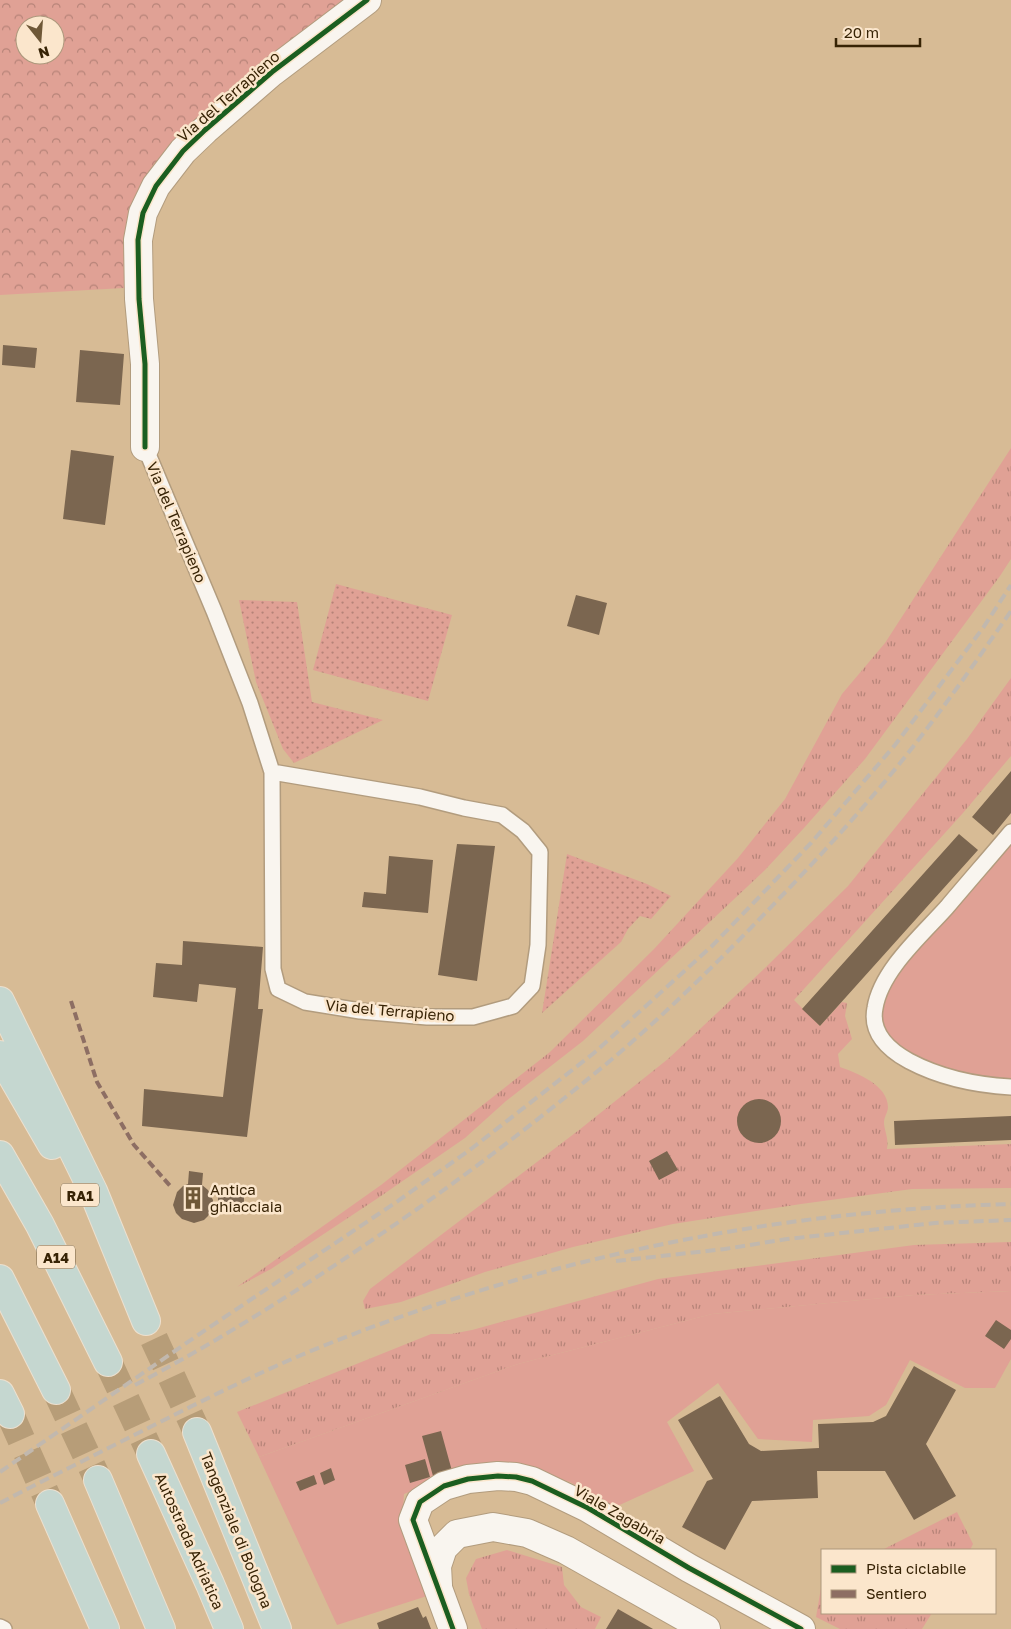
<svg xmlns="http://www.w3.org/2000/svg" width="1011" height="1629" viewBox="0 0 1011 1629" font-family="'Golos Text',sans-serif">
  <defs>
    <pattern id="grass-tufts" width="24" height="20" patternUnits="userSpaceOnUse" patternTransform="scale(1.25)"><rect width="24" height="20" fill="#e0a195"/><path d="M3 7l-1-3M5 7V3M7 7l1-3M15 17l-1-3M17 17v-4M19 17l1-3" fill="none" stroke="#b68378"/></pattern>
    <pattern id="forest-crowns" width="20" height="18" patternUnits="userSpaceOnUse" patternTransform="scale(1.25)"><rect width="20" height="18" fill="#e0a195"/><path d="M2 6a3 3 0 1 1 6 0M12 15a3 3 0 1 1 6 0" fill="none" stroke="#b68378"/></pattern>
    <pattern id="garden-dots" width="8" height="8" patternUnits="userSpaceOnUse" patternTransform="scale(1.25)"><rect width="8" height="8" fill="#e0a195"/><path d="M2 2h.1M6 6h.1" fill="none" stroke="#b68378" stroke-width="1.8" stroke-linecap="round"/></pattern>
  </defs>
  <rect width="100%" height="100%" fill="#d7bb95"/>
  <path fill="url(#grass-tufts)" d="M 1011,448 L 1011,559 L 1000,576 L 865,759 L 804,828 L 765,870 L 583,1041 L 506,1101 L 465,1138 L 378,1198 L 271,1269 L 237,1287 L 381,1185 L 550,1052 L 654,949 L 738,858 L 785,799 L 842,694 L 885,643 Z
    M 1011,678 L 1011,756 L 963,813 L 794,1000 L 820,1026 L 842,1002 L 847,1003 L 845,1016 L 852,1039 L 838,1054 L 840,1067 C 857,1073 888,1085 888,1107 C 888,1112 884,1117 884,1122 C 884,1131 889,1137 887,1149 L 1011,1144 L 1011,1188 L 912,1189 L 801,1204 L 673,1224 L 573,1247 L 485,1272 L 401,1302 L 365,1309 L 363,1301 L 370,1289 L 579,1130 L 668,1059 L 766,967 L 848,886 L 967,739 Z
    M 1011,1242 L 1011,1291 L 914,1295 L 712,1314 L 518,1364 L 259,1457 L 237,1412 L 431,1334 L 451,1334 L 472,1330 L 658,1279 L 914,1245 Z
    M 957,1512 L 973,1544 L 970,1550 L 882,1550 Z
    M 507,1550 L 562,1567 L 564,1585 L 581,1607 L 601,1617 L 595,1629 L 482,1629 L 469,1594 L 466,1578 L 476,1559 Z
    M 822,1582 L 822,1613 L 932,1613 L 922,1629 L 840,1629 L 816,1617 Z"/>
  <path fill="url(#forest-crowns)" fill-rule="evenodd" d="M 0,0 L 347,0 L 133,210 L 124,261 L 124,288 L 0,295 ZM 25,25 L 55,25 L 55,55 L 25,55 Z"/>
  <path fill="#e0a195" d="M 1011,832 L 1011,1087 L 936,1073 L 878,1031 L 879,993 Z
    M 1011,1291 L 1011,1359 L 995,1388 L 965,1388 L 910,1360 L 886,1405 L 869,1416 L 813,1420 L 812,1442 L 758,1439 L 718,1383 L 667,1422 L 694,1471 L 613,1508 L 570,1482 L 520,1468 L 466,1468 L 404,1494 L 402,1522 L 427,1596 L 337,1625 L 259,1457 L 518,1364 L 712,1314 L 914,1295 Z"/>
  <path fill="url(#garden-dots)" d="M 336,584 L 452,615 L 428,701 L 313,670 Z
    M 239,600 L 297,602 L 312,702 L 383,720 L 294,763 L 283,749 L 256,682 Z
    M 567,854 L 647,884 L 671,896 L 651,919 L 640,916 L 628,929 L 621,942 L 542,1013 Z"/>
  <path fill="#7b6650" d="M 3,345 L 37,348 L 35,368 L 2,365 Z
    M 80,350 L 124,354 L 120,405 L 76,402 Z
    M 71,450 L 114,456 L 105,525 L 63,519 Z
    M 576,595 L 607,603 L 599,635 L 567,626 Z
    M 1011,771 L 1011,813 L 993,835 L 972,817 Z
    M 959,834 L 978,850 L 820,1026 L 802,1009 Z
    M 457,844 L 495,846 L 477,981 L 438,975 Z
    M 389,856 L 433,860 L 428,913 L 362,907 L 364,892 L 386,894 Z
    M 183,941 L 263,947 L 258,1009 L 263,1009 L 247,1137 L 142,1126 L 144,1089 L 223,1097 L 236,988 L 199,984 L 197,1002 L 153,997 L 156,963 L 182,965 Z
    M737 1121a22 22 0 1 1 44 0a22 22 0 1 1-44 0Z
    M 1011,1116 L 1011,1140 L 895,1145 L 894,1121 Z
    M 667,1151 L 678,1170 L 659,1180 L 649,1161 Z
    M 189,1171 L 203,1173 L 202,1185 L 208,1190 L 213,1200 L 213,1206 L 208,1216 L 204,1220 L 194,1223 L 182,1219 L 176,1213 L 173,1205 L 177,1192 L 183,1186 L 188,1184 Z
    M 218,1187 L 244,1187 L 244,1207 L 218,1207 Z
    M 996,1320 L 1011,1330 L 1011,1339 L 1004,1349 L 985,1336 Z
    M 914,1366 L 956,1390 L 926,1444 L 956,1496 L 914,1520 L 885,1471 L 817,1471 L 818,1498 L 752,1501 L 725,1550 L 682,1527 L 707,1481 L 713,1479 L 678,1420 L 720,1396 L 749,1444 L 761,1451 L 819,1448 L 818,1424 L 873,1422 L 886,1416 Z
    M 441,1431 L 452,1471 L 433,1476 L 422,1436 Z
    M 425,1459 L 430,1477 L 410,1483 L 405,1465 Z
    M 331,1468 L 335,1480 L 324,1485 L 320,1473 Z
    M 314,1475 L 317,1484 L 300,1491 L 296,1482 Z
    M 418,1607 L 423,1618 L 426,1616 L 431,1629 L 379,1629 L 377,1623 Z
    M 618,1609 L 653,1629 L 606,1629 Z"/>
  <g fill="none" stroke-linecap="round" stroke-linejoin="round">
    <path stroke="#b79d78" stroke-width="28" stroke-dasharray="28 14" stroke-linecap="butt" d="M 154,1339 L 197,1432
      M 108,1362 L 151,1454
      M 56,1390 L 98,1480
      M 10,1414 L 50,1504"/>
    <defs>
      <path id="lane" d="M 145,447 L 214,611 L 250,703 L 272,772 L 273,969 L 278,989 L 305,1002 L 360,1011 L 427,1017 L 473,1017 L 513,1006 L 532,986 L 538,945 L 540,852 L 523,831 L 502,815 L 464,808 L 420,797 L 272,772
        M 1011,832 C 990,857 968,882 947,907 C 923,934 881,970 875,1008 C 870,1033 889,1050 909,1061 C 941,1078 975,1085 1011,1087
        M 0,1627 L 4,1629"/>
      <path id="street" d="M 145,447 L 145,364 L 139,299 L 138,240 L 143,213 L 156,186 L 183,151 L 205,130 L 272,72 L 367,0
        M 438,1585 L 437,1566 L 443,1548 L 457,1534 L 493,1527 L 527,1533 L 566,1550 L 706,1629
        M 453,1629 L 413,1520 L 420,1502 L 444,1486 L 468,1479 L 498,1476 L 516,1477 L 532,1481 L 588,1508 L 689,1568 L 801,1629"/>
      <path id="highway" d="M 0,1001 L 93,1191 L 146,1321
        M 0,1055 L 52,1145
        M 0,1155 L 40,1225 L 108,1362
        M 0,1279 L 56,1390
        M 0,1394 L 10,1414
        M 197,1432 L 277,1629
        M 151,1454 L 210,1584 L 229,1629
        M 98,1480 L 161,1629
        M 50,1504 L 105,1629"/>
    </defs>
    <use href="#lane" stroke="#b29c7e" stroke-width="18"/>
    <use href="#street" stroke="#b29c7e" stroke-width="30"/>
    <use href="#highway" stroke="#ede0cf" stroke-width="30"/>
    <use href="#lane" stroke="#f9f5ef" stroke-width="15"/>
    <use href="#street" stroke="#f9f5ef" stroke-width="28"/>
    <use href="#highway" stroke="#c5d7d0" stroke-width="28"/>
    <path stroke="#c1b8ae" stroke-width="4" stroke-dasharray="10 5" stroke-linecap="butt" d="M 616,1261 L 725,1249 L 787,1239 L 935,1223 L 1011,1220
      M 135,1385 C 211,1345 283,1300 353,1253 C 440,1195 524,1132 605,1065 C 652,1026 696,983 739,940 C 786,892 833,843 876,792 C 925,735 968,673 1011,611
      M 0,1472 L 198,1335 L 395,1203 L 471,1149 L 594,1053 L 712,946 L 811,843 L 895,745 L 983,628 L 1011,585
      M 0,1503 C 52,1476 105,1450 158,1423 C 214,1395 270,1367 328,1344 C 544,1258 778,1210 1011,1204"/>
    <path stroke="#8d6e63" stroke-width="4" stroke-dasharray="8 4" stroke-linecap="butt" d="M 71,1001 L 97,1082 L 134,1145 L 172,1188"/>
    <defs>
      <path id="cycleway" d="M 145,447 L 145,364 L 139,299 L 138,240 L 143,213 L 156,186 L 183,151 L 205,130 L 272,72 L 367,0
        M 453,1629 L 413,1520 L 420,1502 L 444,1486 L 468,1479 L 498,1476 L 516,1477 L 532,1481 L 588,1508 L 689,1568 L 801,1629"/>
    </defs>
    <use href="#cycleway" stroke="#fbe6cc" stroke-width="8"/>
    <use href="#cycleway" stroke="#1b5e20" stroke-width="5"/>
  </g>
  <defs>
    <symbol id="building-bare" viewBox="-9 -9 18 18"><path d="M-4-6H4V6H1V3H-1V6H-4ZM-2.5-4.3h1.7v1.8h-1.7ZM.8-4.3h1.7v1.8H.8ZM-2.5-1h1.7V.8h-1.7ZM.8-1h1.7V.8H.8Z" fill="#6f5837" stroke="#fbe6cc" stroke-width="2.5" paint-order="stroke"/></symbol>
  </defs>
  <g fill-rule="evenodd">
    <use href="#building-bare" x="177" y="1182" width="32" height="32"/>
  </g>
  <g text-anchor="middle" dominant-baseline="central" stroke-width="5" stroke-linejoin="round" paint-order="stroke">
    <g fill="#fbe6cc" stroke="#725e41" stroke-width="1">
      <rect x="61" y="1183.5" width="38" height="23" rx="4"/>
      <rect x="37" y="1245.5" width="38" height="23" rx="4"/>
    </g>
    <g font-size="14" font-weight="bold" fill="#372305">
      <text x="80" y="1195">RA1</text>
      <text x="56" y="1257">A14</text>
    </g>
    <g font-size="15" fill="#372305" stroke="#fbe6cc">
      <text transform="translate(228 96) rotate(-41)">Via del Terrapieno</text>
      <text transform="translate(177 522) rotate(67)">Via del Terrapieno</text>
      <text transform="translate(390 1010) rotate(5)">Via del Terrapieno</text>
      <text transform="translate(620 1514) rotate(30)">Viale Zagabria</text>
      <text transform="translate(237 1530) rotate(68)">Tangenziale di Bologna</text>
      <text transform="translate(190 1541) rotate(66)">Autostrada Adriatica</text>
    </g>
    <g font-size="15" fill="#372305" stroke="#fbe6cc" text-anchor="start">
      <text x="210" y="1189">Antica<tspan x="210" dy="17">ghiacciaia</tspan></text>
    </g>
  </g>
  <rect x="821" y="1549" width="175" height="65" fill="#fbe6cc" stroke="#ad987c"/>
  <rect x="831" y="1565" width="25" height="8" fill="#1b5e20" stroke="#ad987c"/>
  <text x="866" y="1574" font-size="15" fill="#372305">Pista ciclabile</text>
  <rect x="831" y="1590" width="25" height="8" fill="#8d6e63" stroke="#ad987c"/>
  <text x="866" y="1599" font-size="15" fill="#372305">Sentiero</text>
  <g transform="translate(40 40) rotate(163)"><circle r="24" fill="#fbe6cc" stroke="#ad987c"/>
  <path d="M0-4L9 19L0 12L-9 19Z" fill="#6f5837"/>
  <text y="-8" font-size="14" font-weight="bold" text-anchor="middle" fill="#372305">N</text>
  </g>
  <path d="M836 38v8h84v-8" fill="none" stroke="#372305" stroke-width="2.5"/>
  <text x="844" y="38" font-size="15" fill="#372305" stroke="#fbe6cc" stroke-width="4" paint-order="stroke">20 m</text>
</svg>
